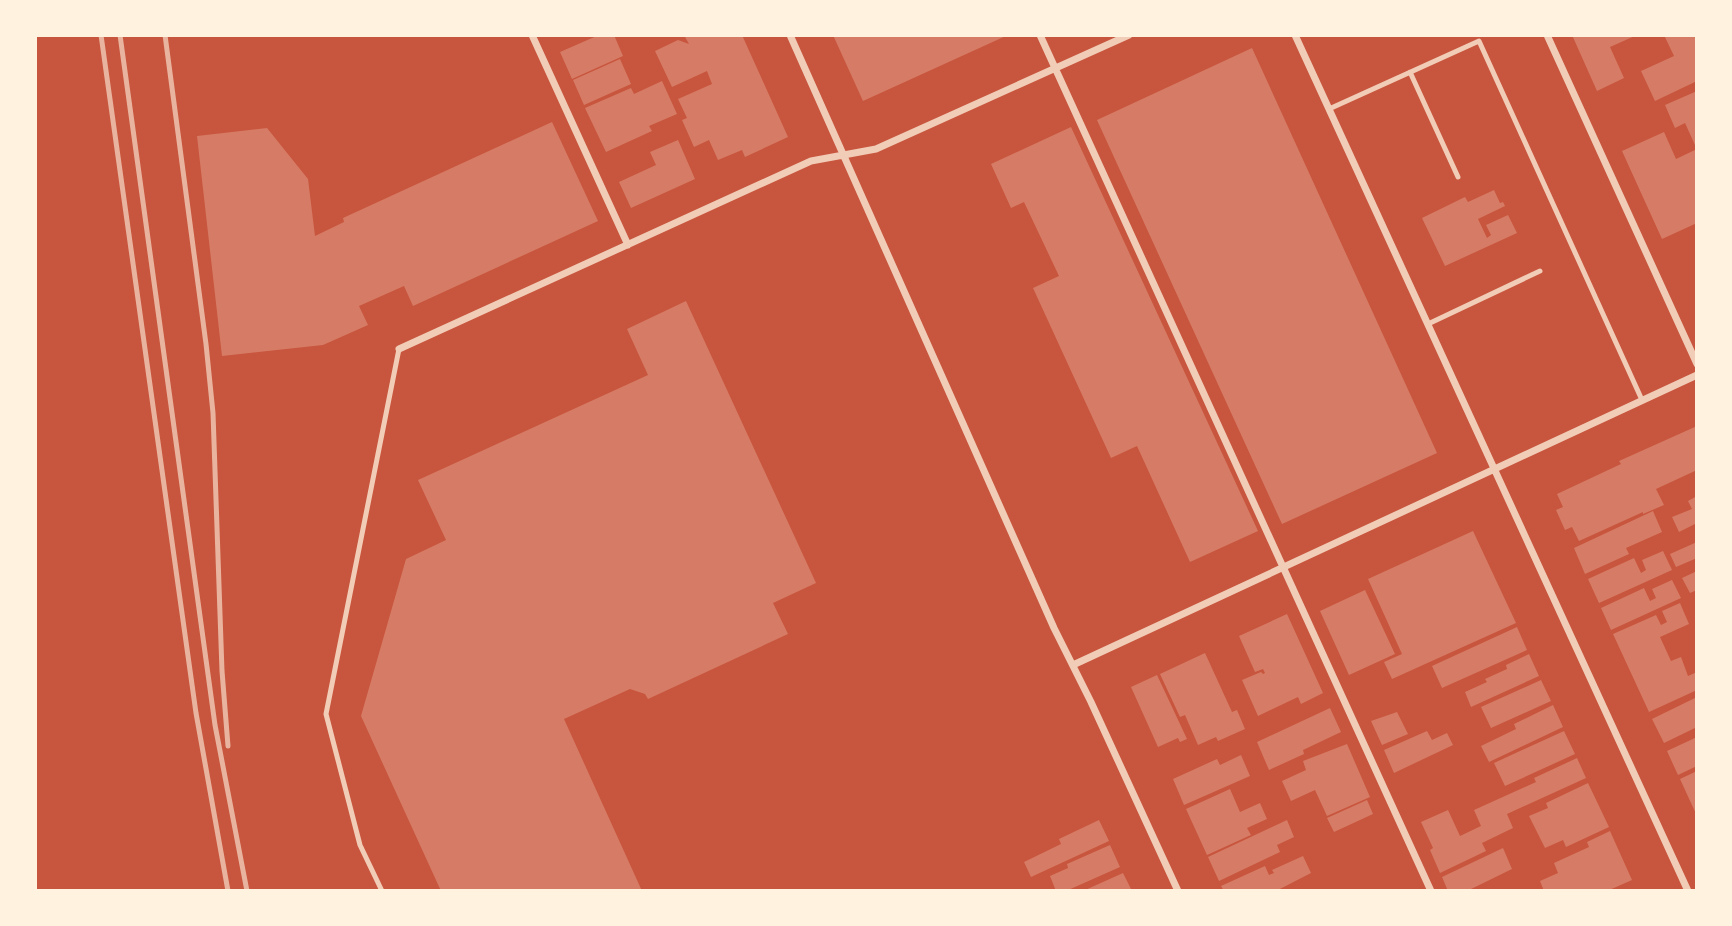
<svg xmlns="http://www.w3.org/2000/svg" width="1732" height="926" viewBox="0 0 1732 926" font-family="'Source Sans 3',sans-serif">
  <rect width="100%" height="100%" fill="#c8553d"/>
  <path fill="#d67c66" d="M 599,35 L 614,35 L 623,56 L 572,79 L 560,52 Z
    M 684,35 L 742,35 L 788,137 L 745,157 L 742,150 L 718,160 L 709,140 L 694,147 L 682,120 L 687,118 L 678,99 L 712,84 L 707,71 L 672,87 L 655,51 L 678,40 L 689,44 Z
    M 833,35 L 1008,35 L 863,101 Z
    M 1572,35 L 1637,35 L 1610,47 L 1624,78 L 1597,91 Z
    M 1664,35 L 1697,35 L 1697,81 L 1655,101 L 1641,71 L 1674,56 Z
    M 1252,48 L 1437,453 L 1282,524 L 1097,120 Z
    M 620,59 L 631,84 L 584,105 L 573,80 Z
    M 662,81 L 677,114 L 649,126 L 652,131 L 606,152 L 585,108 L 631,88 L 634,94 Z
    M 1697,91 L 1697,144 L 1695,145 L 1685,123 L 1675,128 L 1665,105 Z
    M 552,122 L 598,221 L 413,306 L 404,286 L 359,306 L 368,325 L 323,345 L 222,356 L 197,136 L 267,128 L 308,179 L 315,236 L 344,222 L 343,218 Z
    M 1071,127 L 1258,531 L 1190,562 L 1137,446 L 1111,458 L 1033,288 L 1059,276 L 1024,202 L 1011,208 L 991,164 Z
    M 1664,132 L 1676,159 L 1697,149 L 1697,223 L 1662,239 L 1622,151 Z
    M 678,140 L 695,179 L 631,208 L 619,182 L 656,165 L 650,152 Z
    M 1494,190 L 1500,203 L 1503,202 L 1505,206 L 1478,219 L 1487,238 L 1491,235 L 1486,225 L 1508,215 L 1517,233 L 1445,266 L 1422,218 L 1465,197 L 1468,202 Z
    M 686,301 L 816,583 L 773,603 L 788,634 L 648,699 L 645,694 L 630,689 L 564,719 L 642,891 L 441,891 L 361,716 L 406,559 L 446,540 L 418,480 L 648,375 L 627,329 Z
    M 1697,426 L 1697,470 L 1656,489 L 1664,505 L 1643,514 L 1643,512 L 1579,541 L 1572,527 L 1565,530 L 1556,510 L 1563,507 L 1557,494 L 1621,464 L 1619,461 Z
    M 1697,496 L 1697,523 L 1679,532 L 1672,517 L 1692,509 L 1688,501 Z
    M 1653,511 L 1662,532 L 1626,548 L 1629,554 L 1585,574 L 1574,548 Z
    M 1473,531 L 1516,623 L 1392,679 L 1384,662 L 1402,654 L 1368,579 Z
    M 1697,542 L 1697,558 L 1676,567 L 1670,554 Z
    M 1663,551 L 1672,570 L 1599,603 L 1588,579 L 1634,558 L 1641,573 L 1646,570 L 1642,560 Z
    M 1697,571 L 1697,590 L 1690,593 L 1682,578 Z
    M 1672,580 L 1681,598 L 1611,630 L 1601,608 L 1644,588 L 1650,601 L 1656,598 L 1652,589 Z
    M 1365,590 L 1395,654 L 1349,675 L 1320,611 Z
    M 1680,603 L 1689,624 L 1660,637 L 1671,661 L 1681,657 L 1688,676 L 1697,672 L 1697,690 L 1649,712 L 1613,634 L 1656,615 L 1661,625 L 1667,622 L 1662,611 Z
    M 1287,614 L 1323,693 L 1301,704 L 1298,697 L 1258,716 L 1242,680 L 1261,672 L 1263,674 L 1265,673 L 1263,669 L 1255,672 L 1239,636 Z
    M 1517,627 L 1527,650 L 1442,688 L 1432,666 Z
    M 1205,653 L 1232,712 L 1237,710 L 1245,729 L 1218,741 L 1216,737 L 1198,745 L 1185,715 L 1180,717 L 1160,674 Z
    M 1529,654 L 1539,676 L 1471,707 L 1465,692 L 1487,682 L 1485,679 L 1507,669 L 1506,665 Z
    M 1157,675 L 1187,739 L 1180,742 L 1178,738 L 1158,747 L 1131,687 Z
    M 1541,680 L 1551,701 L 1491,728 L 1481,707 Z
    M 1697,697 L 1697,727 L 1664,743 L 1652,719 Z
    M 1553,705 L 1563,727 L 1489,762 L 1481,746 L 1516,729 L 1514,724 Z
    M 1330,708 L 1341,732 L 1303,750 L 1304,754 L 1269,770 L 1257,742 Z
    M 1397,712 L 1408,734 L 1382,745 L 1371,721 Z
    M 1427,731 L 1432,740 L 1447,733 L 1453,745 L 1394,773 L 1384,750 Z
    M 1564,731 L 1575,754 L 1505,786 L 1494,763 Z
    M 1697,737 L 1697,766 L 1678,775 L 1667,751 Z
    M 1347,744 L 1370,797 L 1327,816 L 1315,790 L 1291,801 L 1282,781 L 1306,770 L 1303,761 Z
    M 1241,755 L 1250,776 L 1184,805 L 1173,779 L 1217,759 L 1220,765 Z
    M 1577,758 L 1586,778 L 1507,814 L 1513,828 L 1482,843 L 1486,851 L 1440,873 L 1430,850 L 1433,848 L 1421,822 L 1448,810 L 1460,836 L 1481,826 L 1474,810 L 1536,782 L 1534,778 Z
    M 1697,771 L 1697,816 L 1680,779 Z
    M 1588,783 L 1609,827 L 1566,847 L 1563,840 L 1545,848 L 1529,816 L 1548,808 L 1546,803 Z
    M 1230,789 L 1240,812 L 1260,803 L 1267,819 L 1247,828 L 1251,835 L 1207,855 L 1186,809 Z
    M 1367,800 L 1373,814 L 1334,832 L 1327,818 Z
    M 1099,820 L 1109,841 L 1031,877 L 1024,862 L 1061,844 L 1059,839 Z
    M 1287,820 L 1294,837 L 1277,845 L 1280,852 L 1219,881 L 1208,857 Z
    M 1610,831 L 1632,880 L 1607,891 L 1544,891 L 1540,881 L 1558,873 L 1554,863 L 1589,847 L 1587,842 Z
    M 1110,845 L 1120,867 L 1066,891 L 1056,891 L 1050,876 L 1068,868 L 1067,864 Z
    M 1503,848 L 1512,869 L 1467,891 L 1448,891 L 1442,877 Z
    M 1303,856 L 1311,873 L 1276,891 L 1224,891 L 1221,886 L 1265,866 L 1269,875 L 1274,873 L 1272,870 Z
    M 1123,873 L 1132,891 L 1083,891 Z"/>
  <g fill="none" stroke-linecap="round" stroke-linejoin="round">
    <path stroke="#f1ccb7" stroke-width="5" d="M 1410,72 L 1458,177
      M 1329,109 L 1479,41 L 1642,400
      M 1428,324 L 1540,271
      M 382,891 L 360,845 L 326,714 L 399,349"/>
    <path stroke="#f1ccb7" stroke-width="7" d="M 532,35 L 628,245
      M 790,35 L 1054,628 L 1091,702 L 1178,891
      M 1040,35 L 1431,891
      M 1295,35 L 1688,891
      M 1547,35 L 1697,364
      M 399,349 L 811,161 L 876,149 L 1129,35
      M 1073,665 L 1697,375"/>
    <path stroke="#e9b49f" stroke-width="5" d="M 101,35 L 196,713 L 228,891
      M 120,35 L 215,725 L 247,891
      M 165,35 L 206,344 L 213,413 L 222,671 L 228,746"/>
  </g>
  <rect width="1732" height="926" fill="none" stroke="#fff3e0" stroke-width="74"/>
</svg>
